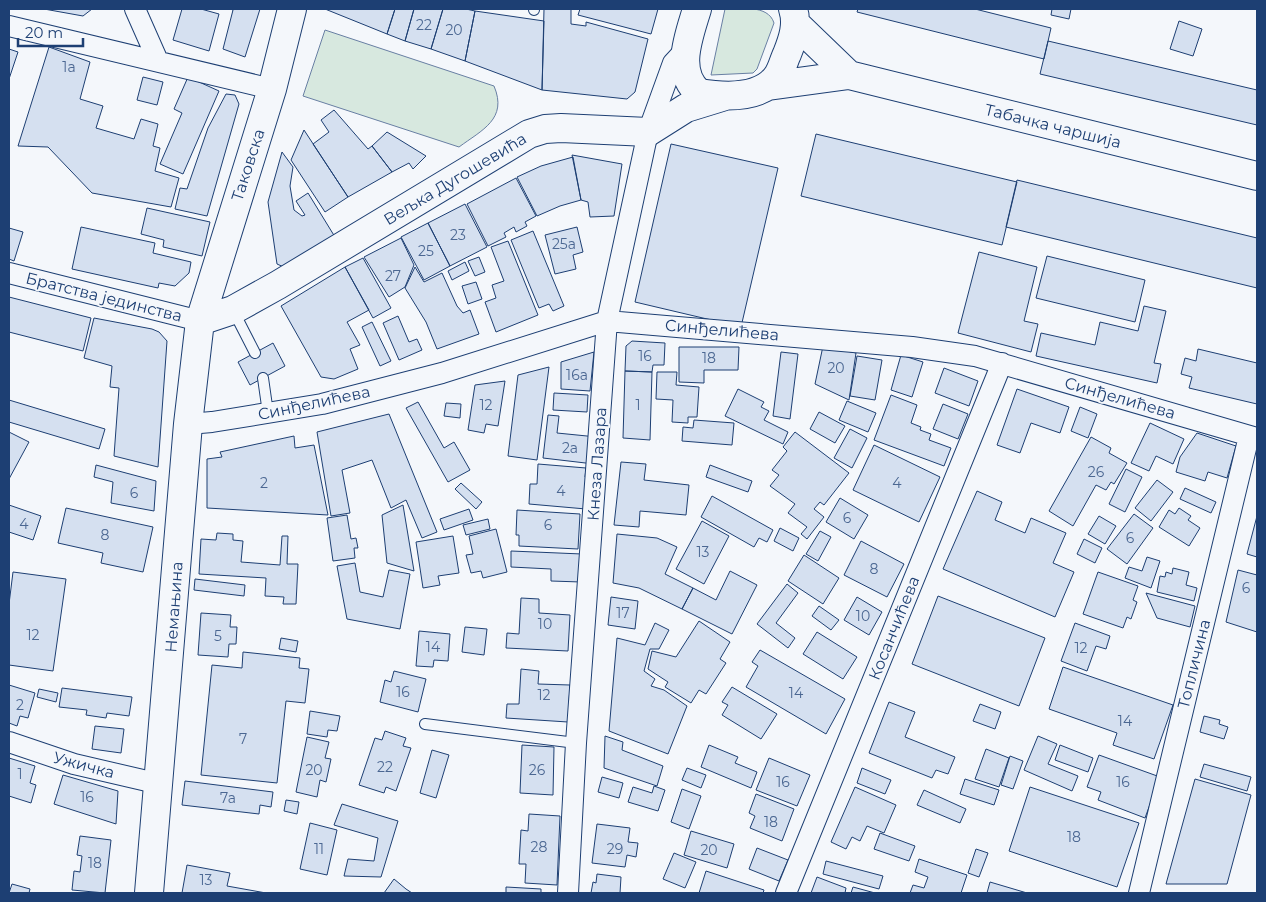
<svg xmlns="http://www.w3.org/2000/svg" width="1266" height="902" viewBox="0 0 1266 902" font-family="Montserrat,sans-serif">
  <rect width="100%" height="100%" fill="#f4f7fb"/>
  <path fill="#d7e8df" stroke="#687fa3" d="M 725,9 C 740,9 768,4 774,23 L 757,69 L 753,73 L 711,75 Z
    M 325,30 L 494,86 C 508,119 482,130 459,147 L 303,96 Z"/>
  <path fill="#d5e0f0" stroke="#1d3f73" d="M 44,9 L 92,9 L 83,16 Z
    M 182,9 L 201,9 L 219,14 L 209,51 L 173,40 Z
    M 231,9 L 260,9 L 245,57 L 223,49 L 233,10 Z
    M 325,9 L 395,9 L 387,34 Z
    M 395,9 L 414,9 L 405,41 L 387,34 Z
    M 414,9 L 443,9 L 431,49 L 405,41 Z
    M 443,9 L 466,9 L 475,11 L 465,61 L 431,49 Z
    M 544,9 L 571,9 L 571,24 L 586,26 L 586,22 L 648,39 L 635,92 L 627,99 L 542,90 Z
    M 580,9 L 658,9 L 651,34 L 578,15 Z
    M 858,9 L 975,9 L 1051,28 L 1044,59 L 857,12 Z
    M 1052,9 L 1071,9 L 1069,19 L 1051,15 Z
    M 475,11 L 544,21 L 542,90 L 465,61 Z
    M 1179,21 L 1202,29 L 1193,56 L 1170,49 Z
    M 1048,41 L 1257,90 L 1257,125 L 1040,74 Z
    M 49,47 L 90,62 L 80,99 L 103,106 L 96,128 L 134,139 L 141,119 L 158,124 L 153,146 L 160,148 L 155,171 L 179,178 L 171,207 L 92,193 L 48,147 L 18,146 Z
    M 9,49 L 18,52 L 9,79 Z
    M 143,77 L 163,82 L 157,105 L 137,100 Z
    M 188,77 L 219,91 L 183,174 L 160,164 L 182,113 L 174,109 Z
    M 226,94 L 235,95 L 239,104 L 207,216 L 175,209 L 180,188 L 187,189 L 208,128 Z
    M 334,110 L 368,149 L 372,146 L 392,172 L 348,197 L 313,144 L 329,132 L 321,120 Z
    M 304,130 L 348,197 L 325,212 L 291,160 Z
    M 387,132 L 426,156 L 413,169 L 409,163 L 392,172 L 372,146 Z
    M 816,134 L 1017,182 L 1002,245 L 801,196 Z
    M 671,144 L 778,168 L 741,327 L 635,302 Z
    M 282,152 L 293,167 L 290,186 L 294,210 L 302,216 L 305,215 L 296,201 L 308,193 L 335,237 L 286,268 L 277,264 L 268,202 Z
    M 572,155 L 622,164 L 614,216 L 590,217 L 588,202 L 581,200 Z
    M 573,157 L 581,200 L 560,206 L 537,216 L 517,177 L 541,166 Z
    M 516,178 L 536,216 L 525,222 L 527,226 L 516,232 L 514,227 L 504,233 L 506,237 L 488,246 L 467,204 Z
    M 1017,180 L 1257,238 L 1257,288 L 1006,227 Z
    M 465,204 L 487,247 L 450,266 L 428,223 Z
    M 147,208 L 210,222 L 202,256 L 163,247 L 164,240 L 141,234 Z
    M 428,223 L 450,266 L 424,280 L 401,237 Z
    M 81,227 L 155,243 L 153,253 L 191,262 L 189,273 L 175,286 L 159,283 L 158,288 L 72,269 Z
    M 577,227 L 583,252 L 573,255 L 576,269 L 555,274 L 545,235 Z
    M 9,228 L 23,232 L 14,261 L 9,259 Z
    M 533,231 L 564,306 L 553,311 L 549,304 L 539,308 L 511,240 Z
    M 401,238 L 414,265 L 405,287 L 389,297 L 364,257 Z
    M 508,241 L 538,315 L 496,332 L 485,302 L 496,298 L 492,285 L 504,281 L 491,247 Z
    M 979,252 L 1037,267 L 1024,321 L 1038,324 L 1031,352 L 958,333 Z
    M 1047,256 L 1145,280 L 1135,322 L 1036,298 Z
    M 479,257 L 485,272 L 475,276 L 468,261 Z
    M 363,258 L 391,308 L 373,318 L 345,267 Z
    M 465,262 L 469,271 L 452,280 L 448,271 Z
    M 345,267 L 369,310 L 347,322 L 360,345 L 350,349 L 358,369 L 334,379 L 321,377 L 281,306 Z
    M 415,267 L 424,282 L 442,273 L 457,306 L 463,313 L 470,310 L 479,334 L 437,349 L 426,322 L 405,288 Z
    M 476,282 L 482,299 L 468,304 L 462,286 Z
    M 9,297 L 91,318 L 83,351 L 9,332 Z
    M 1144,306 L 1166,311 L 1154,363 L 1161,364 L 1157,383 L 1036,356 L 1041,333 L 1095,345 L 1100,322 L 1138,331 Z
    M 398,316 L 409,342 L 417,339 L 422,350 L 399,360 L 383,323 Z
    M 94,318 L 152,329 L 159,332 L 167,341 L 158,467 L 114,456 L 119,388 L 110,387 L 112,366 L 84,358 Z
    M 372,322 L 391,361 L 380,366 L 362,327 Z
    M 632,341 L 665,343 L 664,365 L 653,365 L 652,372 L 625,371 L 626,346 Z
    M 273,343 L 285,366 L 250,385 L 238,362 Z
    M 823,346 L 856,353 L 849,400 L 815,384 Z
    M 679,347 L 739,347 L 738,370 L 704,370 L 704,383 L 679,382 Z
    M 1198,349 L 1257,363 L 1257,404 L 1189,388 L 1192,377 L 1181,374 L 1185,358 L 1196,361 Z
    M 594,352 L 590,391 L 561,389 L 561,362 Z
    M 781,352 L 798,354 L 790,419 L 773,416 Z
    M 901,355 L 923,362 L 912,397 L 891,390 Z
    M 857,356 L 882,360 L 875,400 L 850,396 Z
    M 549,367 L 537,460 L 508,456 L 518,375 Z
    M 944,368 L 978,381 L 969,406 L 935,393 Z
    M 625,371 L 652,372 L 650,440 L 623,438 Z
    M 657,372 L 677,372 L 676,385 L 699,387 L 697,417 L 688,417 L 688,423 L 672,422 L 673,400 L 656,399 Z
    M 505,381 L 498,426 L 486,424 L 484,433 L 468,430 L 475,385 Z
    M 738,389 L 764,402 L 761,407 L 769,411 L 764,420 L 788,432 L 783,444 L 725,416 Z
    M 1017,389 L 1069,407 L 1060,433 L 1031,423 L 1020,453 L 997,445 Z
    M 554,393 L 588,395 L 587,412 L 553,410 Z
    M 891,395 L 917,405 L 911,423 L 921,427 L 920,430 L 931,434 L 929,440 L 951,448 L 944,466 L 874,440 Z
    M 9,400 L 105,429 L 99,449 L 9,422 Z
    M 847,401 L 876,413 L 868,432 L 839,420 Z
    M 418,402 L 444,448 L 454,442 L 470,470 L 448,482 L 406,408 Z
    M 446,403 L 461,404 L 460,418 L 444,416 Z
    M 943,404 L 968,414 L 958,439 L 933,429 Z
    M 1080,407 L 1097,414 L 1088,438 L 1071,431 Z
    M 819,412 L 845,426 L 835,443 L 810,429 Z
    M 389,414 L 437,532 L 422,538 L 406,500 L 391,508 L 372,460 L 342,470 L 350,513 L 331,516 L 317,432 Z
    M 548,415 L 559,416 L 557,433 L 597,437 L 594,464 L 543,458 Z
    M 694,420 L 734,423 L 732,445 L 682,441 L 683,427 L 693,428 Z
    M 1150,423 L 1184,439 L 1173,464 L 1156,456 L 1149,471 L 1131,463 Z
    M 850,429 L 867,438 L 852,468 L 834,458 Z
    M 9,432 L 29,442 L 9,479 Z
    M 795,432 L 849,473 L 824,505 L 820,502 L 814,509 L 824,517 L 807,539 L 801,534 L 807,527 L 788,513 L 795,504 L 770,486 L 779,475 L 772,470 L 787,451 L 783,447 Z
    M 1197,433 L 1236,446 L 1227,478 L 1208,472 L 1205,481 L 1176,472 L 1180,457 Z
    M 294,436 L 295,448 L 314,445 L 328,515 L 207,508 L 207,459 L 222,457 L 220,452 Z
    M 1091,437 L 1111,448 L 1109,453 L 1127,463 L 1114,484 L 1111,482 L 1106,490 L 1096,485 L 1073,526 L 1049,511 Z
    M 874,445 L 940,477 L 919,522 L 853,490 Z
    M 621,462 L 646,464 L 644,480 L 689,485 L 686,515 L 640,511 L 639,527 L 614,525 Z
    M 538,464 L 586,468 L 585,477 L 588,477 L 586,509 L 529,504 L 530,484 L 537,484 Z
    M 96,465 L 156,481 L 154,511 L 111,503 L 113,482 L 94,477 Z
    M 710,465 L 752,481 L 748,492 L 706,477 Z
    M 1126,469 L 1142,477 L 1125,512 L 1109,504 Z
    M 1157,480 L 1173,492 L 1151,521 L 1135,508 Z
    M 461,483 L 482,502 L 476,509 L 455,489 Z
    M 1185,488 L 1216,502 L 1211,513 L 1180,499 Z
    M 977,491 L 1002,502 L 995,520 L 1025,533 L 1031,518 L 1066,533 L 1053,563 L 1074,572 L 1055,617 L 943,569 Z
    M 712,496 L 773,530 L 767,542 L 759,538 L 754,547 L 701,517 Z
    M 840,498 L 868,515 L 854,539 L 826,522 Z
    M 9,505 L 41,516 L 33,540 L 9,532 Z
    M 403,505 L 414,571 L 387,563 L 382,515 Z
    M 66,508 L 153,527 L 143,572 L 101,563 L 103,553 L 58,543 Z
    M 1179,508 L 1191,516 L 1188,520 L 1200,528 L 1189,546 L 1159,527 L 1169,510 L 1175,514 Z
    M 469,509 L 473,520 L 444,530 L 440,519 Z
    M 517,510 L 580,514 L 578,549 L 519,546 L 519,535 L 516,535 Z
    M 1134,514 L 1153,528 L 1127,564 L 1107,549 Z
    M 347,515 L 351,539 L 356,538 L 358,548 L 354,548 L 355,558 L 333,561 L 327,518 Z
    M 1099,516 L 1116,526 L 1105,544 L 1088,534 Z
    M 1257,516 L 1257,557 L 1247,554 Z
    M 488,519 L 490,529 L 466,535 L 463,525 Z
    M 702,521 L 729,536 L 704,584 L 676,569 Z
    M 780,528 L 799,538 L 793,551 L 774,541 Z
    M 496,529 L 507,572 L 483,578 L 481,571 L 471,573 L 466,555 L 473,554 L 469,536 Z
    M 820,531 L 831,537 L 818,561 L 806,554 Z
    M 217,533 L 233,534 L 233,540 L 243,541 L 241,562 L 280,565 L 282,536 L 288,536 L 287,564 L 298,564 L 296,604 L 283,604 L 284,597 L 265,596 L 266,578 L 199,574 L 201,539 L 216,540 Z
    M 617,534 L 657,538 L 677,547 L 665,574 L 693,588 L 682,609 L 639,588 L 613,583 Z
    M 453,536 L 459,573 L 438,576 L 440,585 L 423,588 L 416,542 Z
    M 1084,539 L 1102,548 L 1095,563 L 1077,554 Z
    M 861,541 L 904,564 L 887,597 L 844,575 Z
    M 511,551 L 582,554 L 581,582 L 551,581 L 551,569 L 511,567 Z
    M 804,555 L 839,578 L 823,604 L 788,581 Z
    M 1147,557 L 1160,561 L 1151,588 L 1125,578 L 1129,567 L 1142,571 Z
    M 355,563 L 360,592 L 383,597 L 389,570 L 410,574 L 400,629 L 347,619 L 337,566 Z
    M 1173,568 L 1189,572 L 1186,585 L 1197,588 L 1194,601 L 1157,592 L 1160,576 L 1165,577 L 1166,572 L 1172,574 Z
    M 1238,570 L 1257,575 L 1257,632 L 1226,622 Z
    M 730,571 L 757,585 L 732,634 L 682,609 L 693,588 L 716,600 Z
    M 13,572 L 66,579 L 53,671 L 9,665 L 9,604 Z
    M 1098,572 L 1138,586 L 1133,600 L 1137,602 L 1131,619 L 1127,617 L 1123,628 L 1083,614 Z
    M 195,579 L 245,585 L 244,596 L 194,590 Z
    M 787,584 L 798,593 L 776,623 L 795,638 L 788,648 L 757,624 Z
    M 1146,593 L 1195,606 L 1190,627 L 1157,618 Z
    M 938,596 L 1045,638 L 1019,706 L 912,664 Z
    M 611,597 L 638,601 L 635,629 L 608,625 Z
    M 857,597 L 882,612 L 869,635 L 844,620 Z
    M 521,598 L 539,599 L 539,613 L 570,615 L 568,651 L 506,648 L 507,633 L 519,634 Z
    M 819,606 L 839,620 L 831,630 L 812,616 Z
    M 201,613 L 231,615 L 230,627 L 237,627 L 236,644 L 229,644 L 228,657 L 198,655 Z
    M 699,621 L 730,642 L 720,659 L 726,663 L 706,694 L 699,690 L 691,703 L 665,687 L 668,682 L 648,669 L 652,651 L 676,657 Z
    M 655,623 L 669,630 L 659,649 L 650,649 L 644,671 L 655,679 L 651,686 L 664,690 L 687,706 L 668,754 L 609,731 L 617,638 L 645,645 Z
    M 1075,623 L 1110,636 L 1106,649 L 1096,646 L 1087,671 L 1061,661 Z
    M 465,627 L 487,629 L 484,655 L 462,652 Z
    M 419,631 L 450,634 L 448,661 L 434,660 L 433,667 L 416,666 Z
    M 817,632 L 857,657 L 843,679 L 803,654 Z
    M 281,638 L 298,641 L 296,652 L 279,649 Z
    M 760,650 L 845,699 L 826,734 L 746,687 L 758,666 L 752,662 Z
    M 243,652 L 300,658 L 299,668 L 309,669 L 305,703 L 286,701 L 277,783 L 201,775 L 212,665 L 242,668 Z
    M 1063,667 L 1173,705 L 1154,759 L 1113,745 L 1117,733 L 1049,709 Z
    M 521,669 L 539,671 L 538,684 L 570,685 L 568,722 L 506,718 L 507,704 L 519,704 Z
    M 394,671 L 426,679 L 418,712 L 380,702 L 385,680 L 391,682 Z
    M 9,685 L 35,693 L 28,718 L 20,716 L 17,726 L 9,723 Z
    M 732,687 L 777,714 L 761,739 L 722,715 L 728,705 L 722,702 Z
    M 62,688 L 132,697 L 129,716 L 107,713 L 106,718 L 86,715 L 87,710 L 59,707 Z
    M 39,689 L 58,693 L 56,702 L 37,697 Z
    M 889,702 L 915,712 L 905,737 L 955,757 L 948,774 L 936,770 L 932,778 L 869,753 Z
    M 980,704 L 1001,712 L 995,729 L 973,721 Z
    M 310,711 L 340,716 L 337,731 L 328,730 L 327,737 L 307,734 Z
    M 1204,716 L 1220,720 L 1219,724 L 1228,727 L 1224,739 L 1200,732 Z
    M 95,726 L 124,729 L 121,753 L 92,749 Z
    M 385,731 L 406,738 L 403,746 L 411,748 L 396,791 L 386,787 L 384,793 L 359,785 L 375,738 L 382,740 Z
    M 605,736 L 623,742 L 622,750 L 663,766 L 657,786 L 604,768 Z
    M 1038,736 L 1057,744 L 1048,764 L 1078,776 L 1072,791 L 1024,770 Z
    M 307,737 L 329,742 L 325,758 L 331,759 L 326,782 L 320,780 L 317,797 L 296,792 Z
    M 522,745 L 554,747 L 553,795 L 520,793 Z
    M 709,745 L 738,757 L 735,763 L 757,772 L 751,788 L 701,767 Z
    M 1060,745 L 1093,758 L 1088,772 L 1055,760 Z
    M 986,749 L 1009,758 L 999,787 L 975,779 Z
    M 432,750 L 449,755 L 436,798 L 420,793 Z
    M 1099,755 L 1160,777 L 1145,818 L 1098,800 L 1101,792 L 1087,787 Z
    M 1010,756 L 1023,761 L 1013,789 L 1001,785 Z
    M 9,758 L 35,766 L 30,783 L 36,785 L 31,803 L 9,796 Z
    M 769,758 L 810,775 L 797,806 L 756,790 Z
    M 1204,764 L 1251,777 L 1247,791 L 1200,777 Z
    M 687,768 L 706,775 L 701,788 L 682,780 Z
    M 862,768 L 891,780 L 885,794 L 857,783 Z
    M 63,775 L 118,791 L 116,824 L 54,804 Z
    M 602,777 L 623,783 L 619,798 L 598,792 Z
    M 965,779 L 999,790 L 994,805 L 960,794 Z
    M 1195,779 L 1251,795 L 1227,884 L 1166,884 Z
    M 185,781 L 273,792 L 271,807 L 260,805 L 259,814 L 182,805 Z
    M 654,786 L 665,790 L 658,811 L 628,802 L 633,787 L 652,793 Z
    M 855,787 L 896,805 L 884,833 L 867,826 L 860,841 L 852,837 L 846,849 L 831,842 Z
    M 1030,787 L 1139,823 L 1117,887 L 1009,851 Z
    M 682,789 L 701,796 L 689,829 L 671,822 Z
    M 924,790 L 966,809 L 960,823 L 917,805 Z
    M 756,794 L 794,809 L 782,841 L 750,828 L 755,816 L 749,813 Z
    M 286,800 L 299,802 L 297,814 L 284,811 Z
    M 342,804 L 398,821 L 381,877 L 344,876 L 348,859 L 374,861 L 378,838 L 334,825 Z
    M 529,814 L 560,816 L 557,885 L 525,883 L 526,864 L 519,864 L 521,830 L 528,831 Z
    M 310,823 L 337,830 L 327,875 L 300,869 Z
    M 597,824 L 630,828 L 628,842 L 638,843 L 636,857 L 627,855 L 625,867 L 592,863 Z
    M 691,831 L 734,844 L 727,868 L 684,855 Z
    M 880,833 L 915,846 L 909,861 L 874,849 Z
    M 80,836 L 111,840 L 105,893 L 72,890 L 74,871 L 80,872 L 82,856 L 77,855 Z
    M 757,848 L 788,860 L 779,881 L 749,869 Z
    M 976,849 L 988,853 L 979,877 L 968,873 Z
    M 674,853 L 696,862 L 685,888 L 663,879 Z
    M 919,859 L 967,875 L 961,893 L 910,893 L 913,885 L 924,888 L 928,877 L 915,872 Z
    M 826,861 L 883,876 L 879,889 L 823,874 Z
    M 187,865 L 230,873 L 227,886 L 266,893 L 182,893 Z
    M 706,871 L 764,890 L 763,893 L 699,893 Z
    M 597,874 L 621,877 L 620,893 L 591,893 L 593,882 L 596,883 Z
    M 817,877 L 846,888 L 845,893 L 811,893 Z
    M 394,879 L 406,889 L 412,893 L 384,893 Z
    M 990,882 L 1027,893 L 987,893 Z
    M 12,884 L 30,889 L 29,893 L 9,893 Z
    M 506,887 L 541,889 L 541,893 L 506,893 Z
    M 853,887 L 875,893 L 851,893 Z"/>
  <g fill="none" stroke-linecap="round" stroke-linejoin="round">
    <defs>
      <path id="lane" d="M 534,10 L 534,9
        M 234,312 L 255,353
        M 263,378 L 268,413
        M 425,724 L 576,743"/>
      <path id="street" d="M 135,9 L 158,61
        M 9,26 L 272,89
        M 9,273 L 200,321
        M 188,424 L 212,422 L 322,404 L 442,373 L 607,321 L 912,347 L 975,356 L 1257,438
        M 9,742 L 74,764 L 160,784
        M 568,893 L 576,743 L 607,321 L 648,132 L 673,63 L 686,49
        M 786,893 L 1002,363
        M 1139,893 L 1249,436"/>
      <path id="secondary" d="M 697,9 C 689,36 674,72 699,93 C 724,97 762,100 778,75 C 782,69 784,60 787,54 C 793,39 798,24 793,9
        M 795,23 L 849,75
        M 768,86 L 849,75 L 1257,176
        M 200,321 L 233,310 L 278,285 L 529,134 L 545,129 L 561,128 L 648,132 L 686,108 L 725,96
        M 149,893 L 188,424 L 200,321 L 272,89 L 292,9"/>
    </defs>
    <use href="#lane" stroke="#1d3f73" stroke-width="12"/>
    <use href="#street" stroke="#1d3f73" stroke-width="22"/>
    <use href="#secondary" stroke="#1d3f73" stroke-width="30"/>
    <use href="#lane" stroke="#f4f7fb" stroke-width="10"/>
    <use href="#street" stroke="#f4f7fb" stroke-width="20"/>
    <use href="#secondary" stroke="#f4f7fb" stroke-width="28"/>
  </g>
  <g text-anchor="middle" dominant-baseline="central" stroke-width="4" stroke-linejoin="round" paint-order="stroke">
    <g font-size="14" fill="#4b6792">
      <text x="424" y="25">22</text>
      <text x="454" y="30">20</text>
      <text x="69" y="67">1a</text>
      <text x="458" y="235">23</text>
      <text x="564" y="244">25a</text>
      <text x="426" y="251">25</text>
      <text x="393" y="276">27</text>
      <text x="645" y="356">16</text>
      <text x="709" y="358">18</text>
      <text x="836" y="368">20</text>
      <text x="577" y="375">16a</text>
      <text x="486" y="405">12</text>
      <text x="638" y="405">1</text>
      <text x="570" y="448">2a</text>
      <text x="1096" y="472">26</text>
      <text x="264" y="483">2</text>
      <text x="897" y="483">4</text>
      <text x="561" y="491">4</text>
      <text x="134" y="493">6</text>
      <text x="847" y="518">6</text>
      <text x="24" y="524">4</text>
      <text x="548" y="525">6</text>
      <text x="105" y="535">8</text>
      <text x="1130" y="538">6</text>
      <text x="703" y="552">13</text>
      <text x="874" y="569">8</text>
      <text x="1246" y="588">6</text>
      <text x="623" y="613">17</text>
      <text x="863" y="616">10</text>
      <text x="545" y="624">10</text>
      <text x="33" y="635">12</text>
      <text x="218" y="636">5</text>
      <text x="433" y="647">14</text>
      <text x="1081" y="648">12</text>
      <text x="403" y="692">16</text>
      <text x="796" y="693">14</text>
      <text x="544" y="695">12</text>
      <text x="20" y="705">2</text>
      <text x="1125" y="721">14</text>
      <text x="243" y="739">7</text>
      <text x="385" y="767">22</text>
      <text x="314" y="770">20</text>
      <text x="537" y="770">26</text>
      <text x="20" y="774">1</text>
      <text x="783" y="782">16</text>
      <text x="1123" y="782">16</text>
      <text x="87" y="797">16</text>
      <text x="228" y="798">7a</text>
      <text x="771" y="822">18</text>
      <text x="1074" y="837">18</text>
      <text x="539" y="847">28</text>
      <text x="319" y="849">11</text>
      <text x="615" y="849">29</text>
      <text x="709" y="850">20</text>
      <text x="95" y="863">18</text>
      <text x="206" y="880">13</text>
    </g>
    <g font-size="16" fill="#1d3f73" stroke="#f4f7fb">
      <text transform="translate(1053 126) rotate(14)">Табачка чаршија</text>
      <text transform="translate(248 165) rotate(-72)">Таковска</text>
      <text transform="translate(455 179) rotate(-31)">Вељка Дугошевића</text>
      <text transform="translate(104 297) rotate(14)">Братства јединства</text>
      <text transform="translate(722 330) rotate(5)">Синђелићева</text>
      <text transform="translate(1120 398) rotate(16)">Синђелићева</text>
      <text transform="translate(314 403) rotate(-12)">Синђелићева</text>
      <text transform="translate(597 464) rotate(-86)">Кнеза Лазара</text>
      <text transform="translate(174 607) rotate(-86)">Немањина</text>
      <text transform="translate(894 628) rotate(-68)">Косанчићева</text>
      <text transform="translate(1194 664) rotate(-76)">Топличина</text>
      <text transform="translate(84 765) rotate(15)">Ужичка</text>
    </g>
  </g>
  <rect width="1266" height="902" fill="none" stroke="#1d3f73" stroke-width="20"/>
  <path d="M18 38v8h65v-8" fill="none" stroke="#1d3f73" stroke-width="2.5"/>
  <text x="25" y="38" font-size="15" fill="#1d3f73" stroke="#f4f7fb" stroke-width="4" paint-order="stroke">20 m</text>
</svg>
